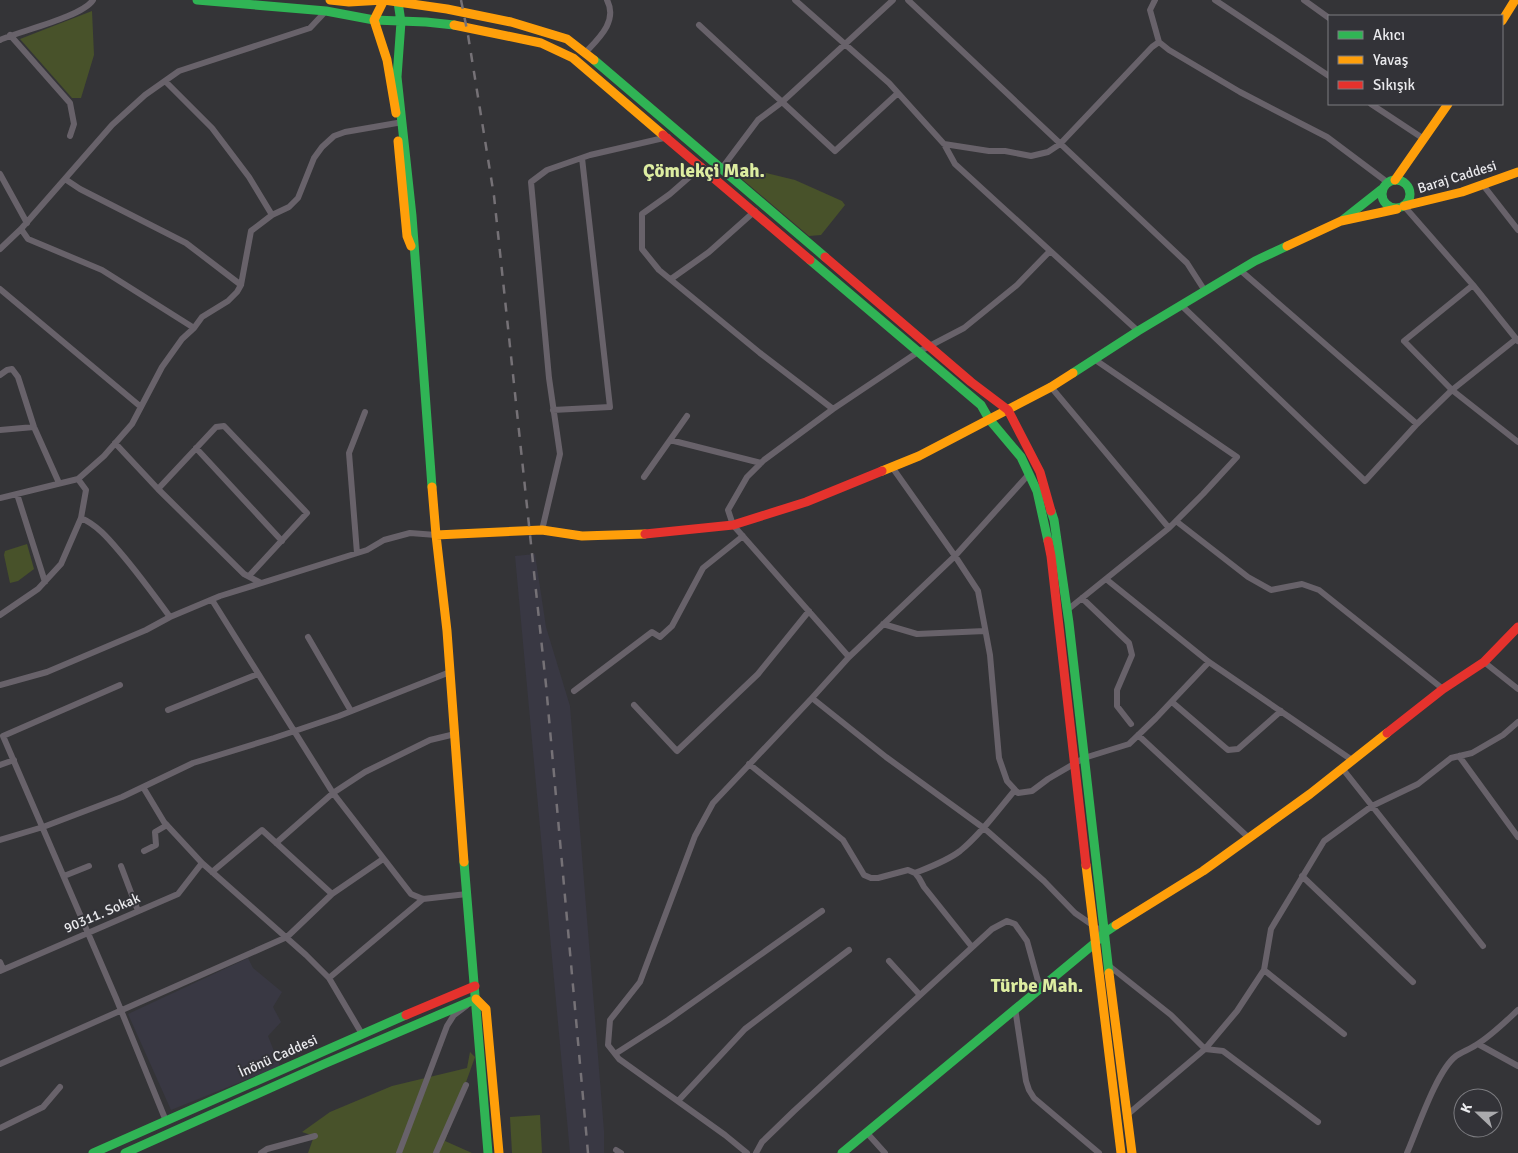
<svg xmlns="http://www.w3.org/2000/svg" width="1518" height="1153" viewBox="0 0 1518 1153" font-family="Signika,sans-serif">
  <rect width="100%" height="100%" fill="#343437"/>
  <path fill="#393843" d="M 535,554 L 546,627 L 570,706 L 604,1131 L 604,1153 L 570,1153 L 515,556 Z
    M 248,958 L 253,968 L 282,992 L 273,1007 L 281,1022 L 268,1036 L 280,1066 L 171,1110 L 128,1014 Z"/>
  <path fill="#48522a" d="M 92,11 L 94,55 L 81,98 L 72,98 L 20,39 Z
    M 749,169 L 795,180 L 842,201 L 845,205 L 821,235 L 809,236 L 742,179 Z
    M 27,544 L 34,569 L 18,581 L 10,583 L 4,555 L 5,551 Z
    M 470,1052 L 475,1057 L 445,1141 L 472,1153 L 308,1153 L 314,1136 L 302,1132 L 330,1112 L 392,1086 L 467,1068 Z
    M 540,1115 L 542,1153 L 512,1153 L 510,1117 Z"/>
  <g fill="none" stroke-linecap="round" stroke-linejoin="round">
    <path stroke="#68626a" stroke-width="6" d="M 795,0 L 889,83 L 944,144 L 955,164 L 1138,331
      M 908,0 L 1187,263 L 1205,291
      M 1155,0 L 1150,10 L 1159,42 L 1169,50 L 1240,92 L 1327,137 L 1387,182
      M 1215,0 L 1329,76
      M 1304,0 L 1329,18
      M 699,25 L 835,151 L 898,93
      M 10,35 L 70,103 L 74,124 L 70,136
      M 0,40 C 19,31 82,17 93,0
      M 585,53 C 599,38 618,21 607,0
      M 165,81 L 212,128 L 249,177 L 272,215
      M 1371,104 L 1424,139
      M 944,144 L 989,151 L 1005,151 L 1031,156 L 1048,152 L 1060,144 L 1152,47 L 1159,42
      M 702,166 L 670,194 L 642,214 L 642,249 L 659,270 L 760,353 L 833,409
      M 722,168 L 758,120 L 782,102 L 893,0
      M 0,174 L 27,223
      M 65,179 L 80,189 L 186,243 L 241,285
      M 1483,185 L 1518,230
      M 1404,206 L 1473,285 L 1518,341
      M 21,229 L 28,239 L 102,270 L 194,328
      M 0,249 L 21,229 L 112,125 L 145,95 L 179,71 L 310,28 L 326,11
      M 1240,270 L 1417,424
      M 671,279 L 709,252 L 755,211
      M 1473,285 L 1404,341 L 1452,390 L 1518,442
      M 0,289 L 141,407
      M 1181,305 L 1365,481 L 1417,424 L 1452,390 L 1516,339
      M 0,375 L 7,370 L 12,369 L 18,377 L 34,427 L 59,483
      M 1051,387 L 1169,528
      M 553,410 L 610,407 L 582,158
      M 0,430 L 34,427
      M 670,440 L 761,463
      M 115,443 L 158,489 L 244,574 L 261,583
      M 196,448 L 282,541
      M 892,467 L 955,556 L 978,591 L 990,655 L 999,758 L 1007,781 L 1018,793 L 1032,791 L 1048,779 L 1084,758 L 1129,744 L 1156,718 L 1209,662
      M 644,477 L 687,416
      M 78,479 L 86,490 L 81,518
      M 158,489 L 216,427 L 224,426 L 307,513 L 249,576
      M 17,494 L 45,582
      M 0,498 L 78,479 L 104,456 L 132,424 L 162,367 L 182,339 L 194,328 L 202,317 L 228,301 L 237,292 L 241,285 L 251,231 L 272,215 L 289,207 L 298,198 L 314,158 L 322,147 L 334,136 L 345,132 L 397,123
      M 1176,521 L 1248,577 L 1271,590 L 1302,584 L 1319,590 L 1443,689
      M 542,530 L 560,454 L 549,378 L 531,182 L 547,170 L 590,155 L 668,137
      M 357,553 L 349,453 L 365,412
      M 1106,579 L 1209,662 L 1352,760
      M 1082,598 L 1129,643 L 1132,655 L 1117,690 L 1117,706 L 1131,724
      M 212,600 L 333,793 L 411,894 L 423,899 L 467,894
      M 1066,611 L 1169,528 L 1203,494 L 1237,457 L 1094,359
      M 0,615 L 38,589 L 61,564 L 81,518 C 97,525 108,538 119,551 C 138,573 154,595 170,617 L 220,596 L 367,550 L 384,540 L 410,533 L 436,535
      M 883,624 L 917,634 L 985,631
      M 308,637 L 351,711
      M 849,657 L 733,525 L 728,510 L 747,477 L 764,460 L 833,409 L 918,352 L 964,328 L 1017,285 L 1050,251
      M 1484,662 L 1518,689
      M 0,685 L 47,672 L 146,630 L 170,617
      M 120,685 L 3,736 L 116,998 L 166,1121
      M 574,691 L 652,632 L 660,637 L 672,626 L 703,568 L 743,536
      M 812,698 L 886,757 L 985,829 L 1044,881 L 1075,913 L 1104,933
      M 1172,702 L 1228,750 L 1238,749 L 1281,711
      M 634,705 L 677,751 L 758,674 L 809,611
      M 168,710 L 258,674
      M 1138,735 L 1249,838
      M 1459,756 L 1518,837
      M 749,764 L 843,840 L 864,875 L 871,878 L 878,878 L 908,870 L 915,873 L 919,878 L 924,887 L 972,947
      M 0,765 L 14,760
      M 1342,768 L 1483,946
      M 143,787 L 164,822 L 202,863 L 306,955 L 329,978 L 362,1034
      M 0,840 L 43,827 L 122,797 L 193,763 L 274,738 L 339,716 L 450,672
      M 276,843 L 333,793 L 365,772 L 430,740 L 455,734
      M 144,851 L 156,845 L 155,832 L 167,825
      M 121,866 L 138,911
      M 212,872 L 262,830 L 332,894
      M 915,873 C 930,867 947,861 960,851 C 981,834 998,810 1015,790
      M 64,876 L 89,866
      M 1302,876 L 1413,982
      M 889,961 L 919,994
      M 0,962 L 3,969
      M 1108,965 L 1171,1015 L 1205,1049 L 1223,1051 L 1318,1122
      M 1264,970 L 1344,1034
      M 0,971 L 178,894 L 202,863
      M 329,978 L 423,899
      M 1015,1008 L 1026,1081 L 1029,1090 L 1034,1098 L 1099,1153
      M 1478,1044 L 1518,1066
      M 615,1054 L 668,1020 L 822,911
      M 0,1064 L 287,937 L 332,894 L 383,859
      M 678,1101 L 745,1029 L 849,950
      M 1127,1115 L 1205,1049 L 1237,1011 L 1264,970 L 1271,929 L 1324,841 L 1372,806 L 1418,784 L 1451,758 L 1472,753 L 1503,735 L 1518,722
      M 0,1128 L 43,1107 L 60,1087
      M 867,1133 L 885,1153
      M 616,1150 L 621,1153
      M 261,1153 L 267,1149 L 315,1136
      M 399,1153 L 447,1026 L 454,1015 L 466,1006
      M 436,1153 L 466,1085
      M 747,1153 L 725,1135 L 619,1059 L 608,1045 L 610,1020 L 640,982 L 695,836 L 713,803 L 812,698 L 849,657 L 955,556 L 1029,474
      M 756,1153 L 762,1142 L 794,1111 L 992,929 L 1007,921 L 1015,924 L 1027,941 L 1040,988
      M 1407,1153 C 1417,1130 1437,1070 1456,1056 C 1462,1052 1470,1049 1476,1045 C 1491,1036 1505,1022 1518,1010"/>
    <path stroke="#30b455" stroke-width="9" d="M 197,0 L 326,11 L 374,20 L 426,22 L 454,25
      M 398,2 L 401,22 L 397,77 L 412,216 L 432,487
      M 594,60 L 825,257
      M1382 194a14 14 0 1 1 28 0a14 14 0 1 1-28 0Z
      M 1344,219 L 1382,189
      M 810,260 L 981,405 L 989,419 L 1021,457 L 1037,491 L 1048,541
      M 1073,373 L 1138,331 L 1255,261 L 1287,246
      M 1051,511 L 1054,520 L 1069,623 L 1109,973
      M 464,862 L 488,1153
      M 93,1153 L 406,1015
      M 125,1153 L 324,1064 L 476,999
      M 842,1153 L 1095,943 L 1104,933 L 1116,925"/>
    <path stroke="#ff9f0a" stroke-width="9" d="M 330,0 L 349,2 L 384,0 L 447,9 L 511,22 L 567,39 L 594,60
      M 384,0 L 374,20 L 387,60 L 396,113
      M 1502,21 L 1515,0
      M 454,25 L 541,43 L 573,58 L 663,135
      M 398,141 L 407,236 L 411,246
      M 1395,180 L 1448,104
      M 1404,206 L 1462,192 L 1518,172
      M 1287,246 L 1341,221 L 1397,209
      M 882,471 L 919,456 L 1051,387 L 1073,373
      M 432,487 L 436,535 L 447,631 L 464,862
      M 436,535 L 542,530 L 582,536 L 645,534
      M 1086,865 L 1121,1153
      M 1116,925 L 1203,871 L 1310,794 L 1387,733
      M 1109,973 L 1132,1153
      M 476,999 L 486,1009 L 499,1153"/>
    <path stroke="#e5322d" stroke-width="9" d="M 663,135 L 810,260
      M 825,257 L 971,382 L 1008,410 L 1040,472 L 1051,511
      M 645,534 L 733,525 L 806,502 L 882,471
      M 1048,541 L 1051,556 L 1086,865
      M 1387,733 L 1443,689 L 1484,662 L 1518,627
      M 406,1015 L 475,986"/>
    <path stroke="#757176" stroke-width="2.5" stroke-dasharray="9 9" stroke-linecap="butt" d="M 461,0 L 468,35 L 494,196 L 546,685 L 588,1153"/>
  </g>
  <g text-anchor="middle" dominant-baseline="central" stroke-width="4" stroke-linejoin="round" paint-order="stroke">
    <g font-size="14" fill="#eaeaed" stroke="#333338">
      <text transform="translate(1457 177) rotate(-17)">Baraj Caddesi</text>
      <text transform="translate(102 913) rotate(-23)">90311. Sokak</text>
      <text transform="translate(278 1056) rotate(-24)">İnönü Caddesi</text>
    </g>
    <g font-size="19" font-weight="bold" fill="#ddeda1" stroke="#333338">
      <text x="704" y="171">Çömlekçi Mah.</text>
      <text x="1037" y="986">Türbe Mah.</text>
    </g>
  </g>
  <rect x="1328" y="15" width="175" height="90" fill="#333338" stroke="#7c7c80"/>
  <rect x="1338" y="31" width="25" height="8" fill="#30b455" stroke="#7c7c80"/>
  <text x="1373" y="40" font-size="15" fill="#eaeaed">Akıcı</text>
  <rect x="1338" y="56" width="25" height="8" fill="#ff9f0a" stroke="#7c7c80"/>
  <text x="1373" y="65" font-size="15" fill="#eaeaed">Yavaş</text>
  <rect x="1338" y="81" width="25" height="8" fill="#e5322d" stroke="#7c7c80"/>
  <text x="1373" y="90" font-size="15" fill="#eaeaed">Sıkışık</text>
  <g transform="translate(1478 1113) rotate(292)"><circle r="24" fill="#333338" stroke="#7c7c80"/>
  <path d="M0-4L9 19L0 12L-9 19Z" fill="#aaaaad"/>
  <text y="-8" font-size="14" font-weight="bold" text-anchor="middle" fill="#eaeaed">K</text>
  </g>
</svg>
